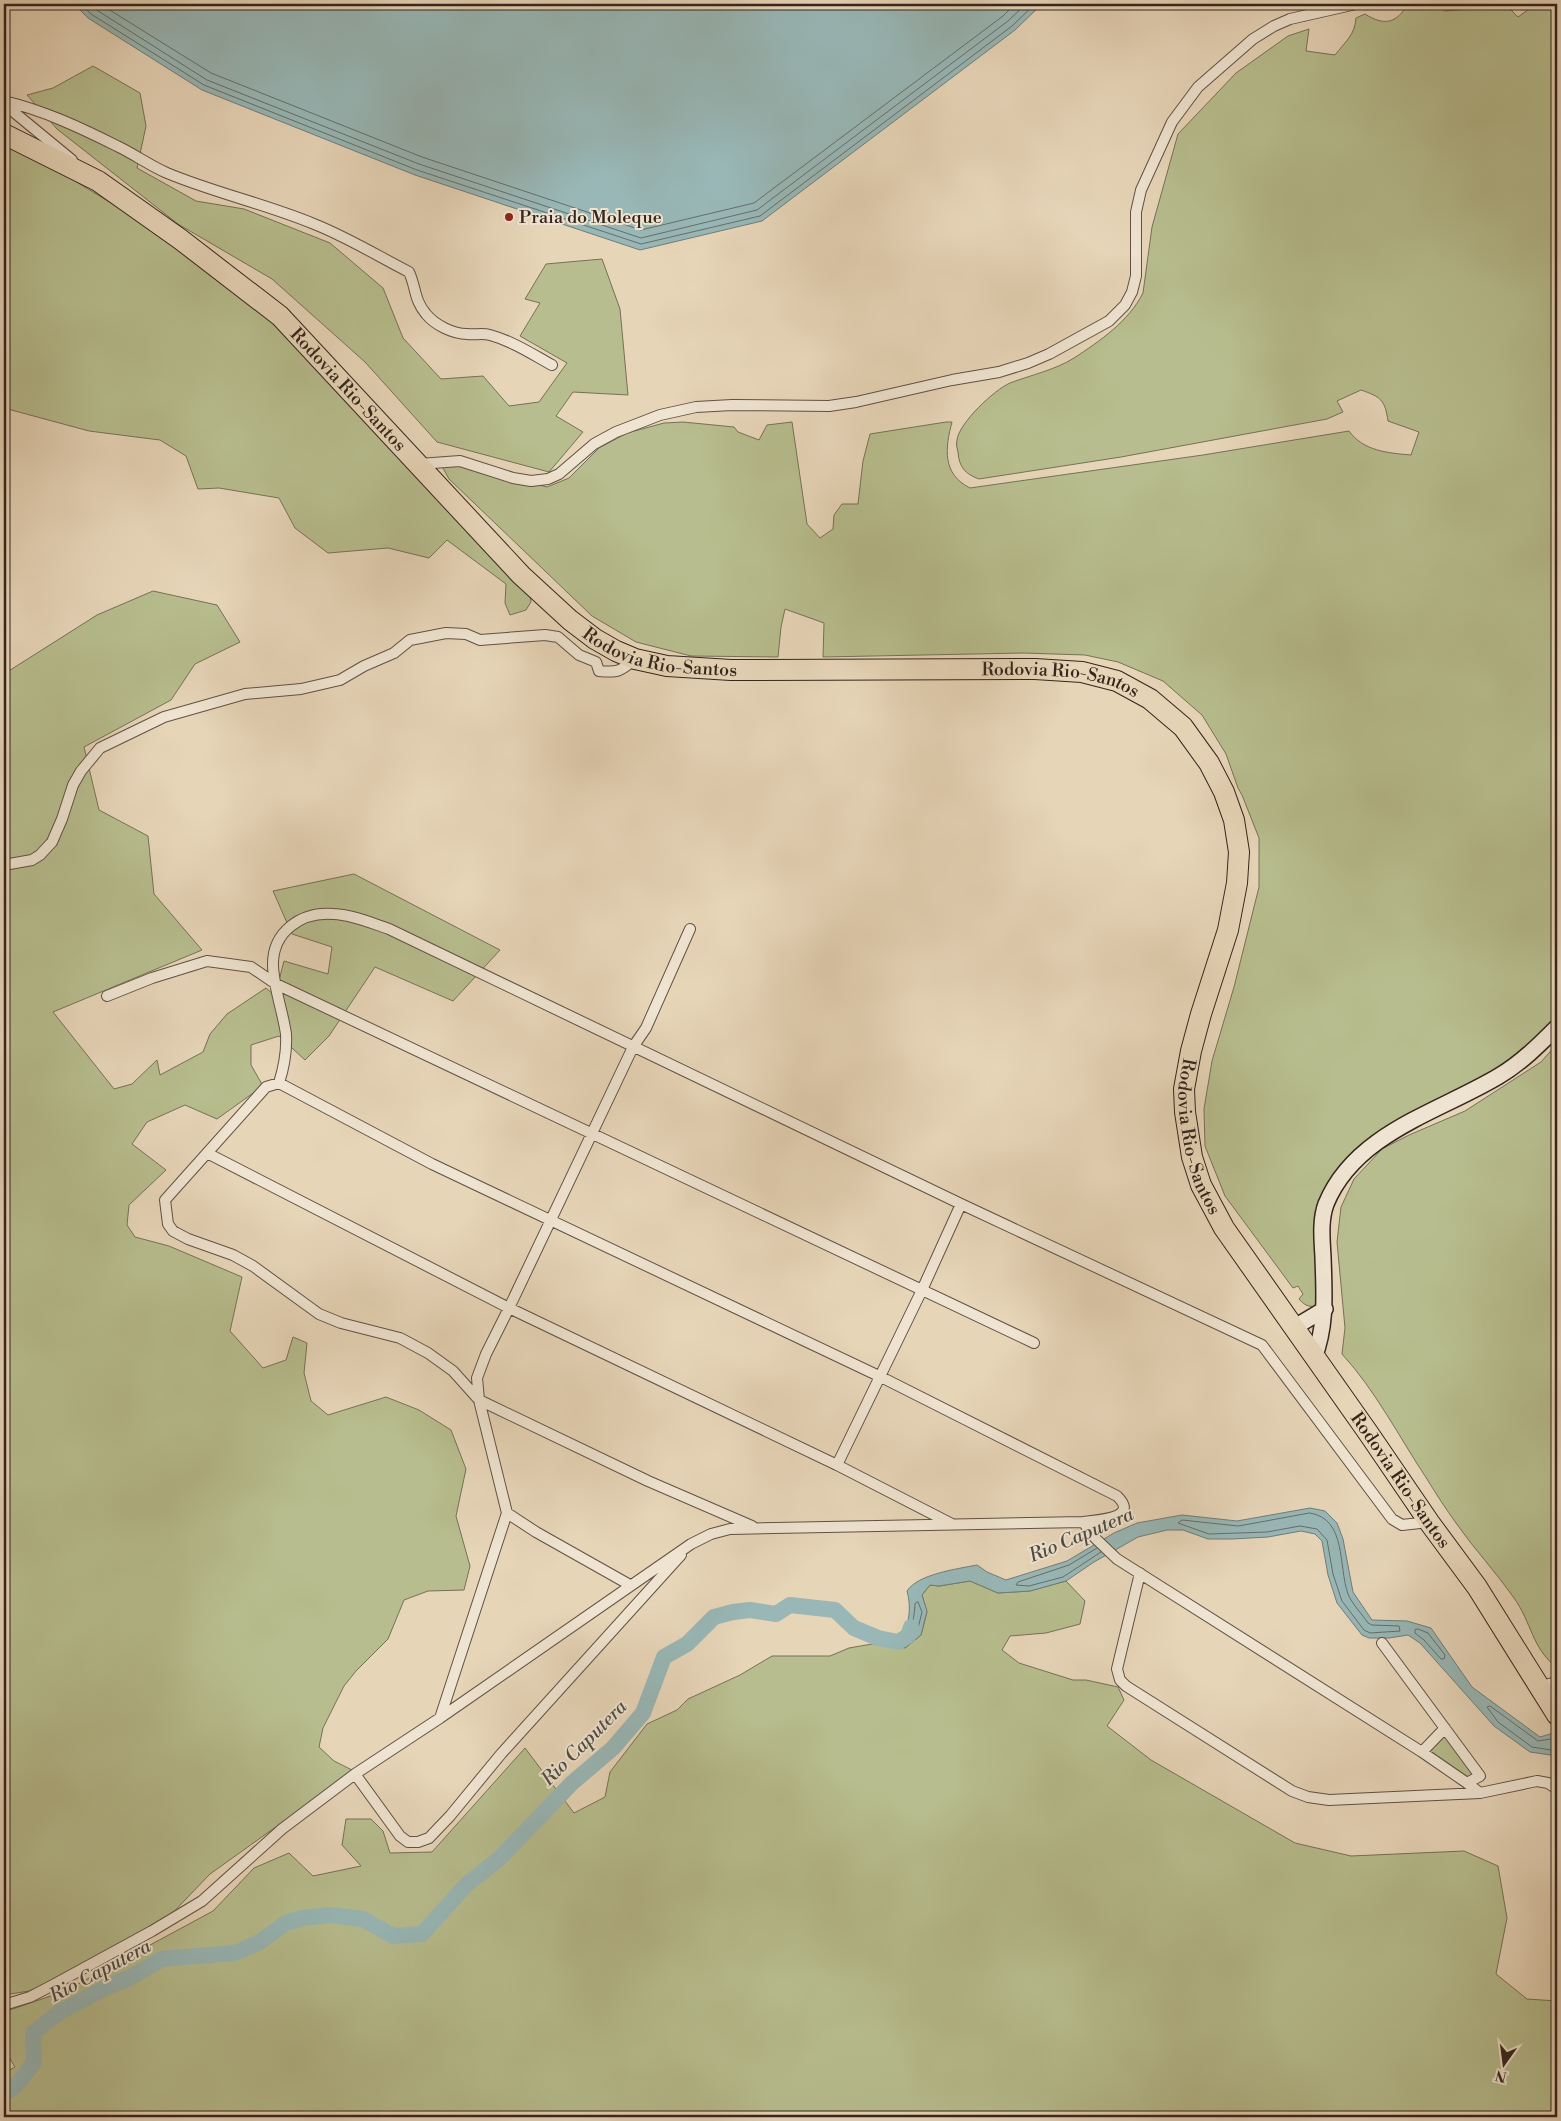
<svg xmlns="http://www.w3.org/2000/svg" width="1561" height="2121" viewBox="0 0 1561 2121" font-family="'Libre Bodoni',serif">
  <rect width="100%" height="100%" fill="#e7d5b8"/>
  <filter id="stains"><feTurbulence type="fractalNoise" baseFrequency=".004" numOctaves="4"/><feColorMatrix values="0 0 0 0 .2 0 0 0 0 .09 0 0 0 0 .02 0 0 0 .5 -.17"/></filter>
  <radialGradient id="worn" r=".72"><stop offset=".6" stop-color="#630" stop-opacity="0"/><stop offset="1" stop-color="#630" stop-opacity=".3"/></radialGradient>
  <path fill="#b7bd8e" stroke="#767156" d="M 1408,4 L 1438,4 L 1438,7 L 1445,11 L 1469,9 L 1476,4 L 1512,4 L 1511,10 L 1518,17 L 1536,4 L 1557,4 L 1557,1022 L 1516,1063 L 1401,1124 L 1322,1197 L 1320,1306 C 1310,1307 1306,1307 1299,1299 L 1303,1294 L 1298,1286 L 1293,1288 L 1225,1196 L 1205,1146 L 1204,1109 L 1212,1061 L 1234,987 L 1259,887 L 1259,838 L 1242,795 L 1238,788 L 1226,754 L 1202,715 L 1163,681 L 1118,662 L 1085,655 L 1023,653 L 823,657 L 824,623 L 785,609 L 781,627 L 778,657 L 691,656 L 636,642 L 592,616 L 449,479 L 443,468 L 450,463 L 547,487 L 569,478 L 599,448 L 627,433 L 664,423 L 683,422 L 734,427 L 738,432 L 759,440 L 767,425 L 792,422 L 807,524 L 820,538 L 833,529 L 834,515 L 842,504 L 858,504 L 863,461 L 870,434 L 946,422 L 952,422 C 945,448 942,474 970,488 L 1203,455 L 1349,431 C 1363,451 1388,453 1411,455 L 1419,432 L 1388,421 C 1385,400 1381,397 1361,390 L 1337,401 L 1343,412 L 1327,419 L 1121,457 L 979,479 C 965,474 959,467 958,452 C 957,448 956,444 957,440 C 959,423 994,390 1010,383 C 1031,375 1055,370 1074,358 C 1100,341 1129,321 1143,293 L 1152,227 L 1178,134 L 1236,73 L 1288,36 L 1309,29 L 1306,51 L 1335,55 C 1345,42 1355,35 1356,18 L 1365,14 C 1384,26 1396,24 1408,4 Z
    M 93,66 L 140,93 L 146,126 L 137,168 L 196,201 L 244,209 L 330,243 L 383,288 L 403,338 L 441,379 L 483,376 L 509,406 L 539,402 L 567,363 L 520,336 L 540,303 L 525,299 L 546,264 L 602,259 L 620,309 L 628,395 L 573,392 L 556,416 L 583,432 L 549,472 L 437,442 L 365,362 L 272,279 L 178,224 L 57,129 L 27,95 L 53,88 Z
    M 4,144 L 65,175 L 121,209 L 195,260 L 272,319 L 529,587 L 531,602 L 526,610 L 510,615 L 505,603 L 506,584 L 447,540 L 429,558 L 388,548 L 328,553 L 295,528 L 279,498 L 219,488 L 198,489 L 186,456 L 160,440 L 89,431 L 4,408 Z
    M 153,591 L 217,605 L 240,642 L 195,664 L 171,700 L 84,747 L 99,810 L 148,836 L 154,894 L 202,950 L 53,1012 L 114,1089 L 132,1084 L 157,1060 L 160,1075 L 203,1052 L 210,1034 L 227,1014 L 266,988 L 275,996 L 284,961 L 328,974 L 332,947 L 292,934 L 273,891 L 354,874 L 500,950 L 453,1001 L 375,967 L 329,1036 L 305,1060 L 279,1036 L 251,1045 L 251,1065 L 263,1086 L 217,1119 L 185,1105 L 147,1122 L 132,1144 L 166,1170 L 129,1205 L 127,1225 L 135,1237 L 169,1246 L 242,1277 L 230,1331 L 263,1368 L 286,1360 L 293,1337 L 307,1343 L 304,1373 L 311,1401 L 328,1415 L 386,1397 L 419,1410 L 451,1430 L 466,1469 L 456,1516 L 470,1566 L 464,1590 L 428,1591 L 404,1600 L 388,1639 L 356,1671 L 344,1686 L 323,1728 L 319,1747 L 334,1761 L 354,1771 L 210,1874 L 162,1924 L 56,1980 L 29,1991 L 4,1995 L 4,674 L 97,615 Z
    M 1557,1044 L 1557,1668 C 1531,1647 1532,1623 1514,1598 C 1496,1572 1474,1549 1456,1523 C 1446,1509 1436,1494 1427,1479 C 1399,1437 1376,1391 1342,1354 L 1345,1328 L 1337,1242 L 1341,1207 L 1354,1179 L 1382,1149 L 1409,1135 L 1465,1111 L 1541,1062 Z
    M 970,1581 L 998,1593 L 1030,1591 L 1066,1581 L 1085,1601 L 1080,1624 L 1046,1633 L 1010,1636 L 1002,1650 L 1019,1663 L 1073,1680 L 1086,1680 L 1118,1687 L 1124,1700 L 1107,1726 L 1151,1760 L 1295,1843 L 1351,1856 L 1464,1851 L 1498,1866 L 1507,1918 L 1496,1974 L 1527,1999 L 1557,2001 L 1557,2117 L 4,2117 L 4,2073 L 15,2067 L 4,2049 L 4,2012 L 65,1991 L 213,1911 L 254,1868 L 289,1853 L 313,1876 L 361,1866 L 342,1845 L 346,1819 L 371,1819 L 383,1831 L 390,1853 L 432,1852 L 525,1748 L 574,1813 L 605,1797 L 610,1772 L 647,1724 L 677,1710 L 688,1699 L 740,1675 L 772,1656 L 830,1656 L 849,1648 L 878,1643 L 905,1648 L 921,1635 L 927,1612 L 922,1595 L 930,1585 L 939,1586 Z
    M 1444,1731 L 1477,1775 L 1467,1781 L 1426,1751 Z"/>
  <path fill="#98b7b6" stroke="#707d79" d="M 74,4 L 1042,4 L 1015,30 L 762,221 L 640,250 L 415,175 L 202,90 L 88,18 Z
    M 1310,1508 L 1325,1511 L 1337,1523 L 1343,1539 L 1353,1592 L 1372,1620 L 1407,1621 L 1431,1628 L 1472,1687 L 1540,1737 L 1557,1732 L 1557,1756 L 1530,1752 L 1494,1726 L 1420,1643 L 1408,1635 L 1389,1638 L 1369,1638 L 1362,1635 L 1337,1603 L 1328,1575 L 1322,1541 L 1315,1534 L 1301,1531 L 1268,1537 L 1232,1539 L 1208,1539 L 1183,1530 L 1167,1530 L 1138,1537 L 1094,1562 L 1066,1581 L 1030,1591 L 998,1593 L 970,1581 L 939,1586 L 930,1585 L 922,1595 L 927,1611 L 921,1635 L 905,1648 L 898,1642 C 909,1628 912,1609 907,1591 C 918,1574 957,1569 977,1565 L 987,1572 L 1006,1580 L 1067,1561 L 1114,1533 L 1137,1523 L 1182,1515 L 1237,1521 Z"/>
  <g fill="none" stroke-linecap="round" stroke-linejoin="round">
    <path stroke="#666e6a" stroke-width="1" d="M 81,4 L 91,14 L 204,85 L 417,170 L 641,244 L 760,216 L 1012,26 L 1035,4
      M 89,4 L 95,9 L 207,80 L 419,164 L 641,238 L 757,210 L 1008,21 L 1026,4
      M 100,4 L 211,73 L 422,157 L 641,230 L 754,203 L 1003,16 L 1015,4
      M 1310,1513 C 1347,1519 1338,1566 1348,1594 C 1352,1604 1362,1614 1368,1623 L 1372,1625 L 1399,1626 L 1400,1631 L 1370,1633 L 1364,1630 L 1342,1601 L 1333,1574 L 1327,1540 L 1317,1529 L 1300,1526 L 1267,1532 L 1209,1534 L 1178,1523 L 1182,1520 L 1238,1526 Z
      M 1097,1548 L 1069,1565 L 1018,1582 L 1016,1585 L 1029,1586 L 1063,1577 L 1101,1552
      M 918,1602 L 922,1612 L 917,1632 L 914,1633 L 912,1631 C 912,1622 915,1613 915,1604 Z
      M 1418,1629 L 1428,1633 L 1445,1655 L 1444,1659 L 1441,1659 L 1424,1640 L 1415,1633 L 1415,1630 Z
      M 1557,1738 L 1538,1741 L 1490,1706 L 1487,1707 L 1498,1722 L 1532,1747 L 1557,1751"/>
    <path stroke="#98b7b6" stroke-width="16" d="M 4,2093 L 15,2087 L 34,2062 L 33,2033 L 60,2012 L 107,1987 L 129,1978 L 162,1959 L 235,1953 L 258,1943 L 286,1923 L 302,1918 L 330,1915 L 363,1919 L 393,1936 L 422,1934 L 466,1885 L 499,1859 L 572,1783 L 613,1748 L 643,1713 L 664,1657 L 687,1644 L 714,1617 L 733,1612 L 750,1610 L 776,1614 L 790,1605 L 835,1610 L 854,1628 L 878,1638 L 898,1642 L 908,1636 L 911,1627"/>
    <defs>
      <path id="street" d="M 4,101 C 43,110 81,128 117,146 C 134,154 149,165 167,173 C 215,193 266,204 314,224 C 347,237 378,256 409,272 C 416,287 414,300 426,314 C 435,325 453,334 467,334 C 475,335 482,333 490,335 C 512,341 532,354 552,365
        M 4,104 L 72,160
        M 419,464 L 460,461 L 513,478 L 531,481 L 548,479 L 559,474 L 594,444 L 616,432 L 660,415 L 696,407 L 732,405 L 829,406 L 856,402 L 952,380 L 999,372 L 1028,363 L 1049,354 L 1109,321 L 1125,305 L 1132,292 L 1136,276 L 1136,212 L 1141,190 L 1172,122 L 1198,87 L 1253,39 L 1274,26 L 1290,19 L 1356,4
        M 4,865 L 32,860 L 40,855 L 52,842 L 62,819 L 73,785 L 81,771 L 100,748 L 164,717 L 245,694 L 301,689 L 340,680 L 364,666 L 394,653 L 410,640 L 446,633 L 466,634 L 480,640 L 545,635 L 558,637 L 579,655 L 596,662 L 599,671 C 618,673 621,671 635,659
        M 107,996 L 152,978 L 207,961 L 251,967 L 276,984 L 1034,1343
        M 279,1083 C 284,1067 287,1051 286,1034 C 283,1012 274,989 273,966 C 272,932 301,911 334,914 C 353,915 371,923 389,929 L 961,1204 L 1262,1345 L 1392,1519 L 1402,1525 L 1429,1522
        M 207,1153 L 509,1308 L 633,1047 L 646,1028 L 690,929
        M 837,1465 L 922,1290 L 961,1204
        M 507,1513 L 479,1400 L 453,1371 L 428,1353 L 400,1338 L 341,1323 L 319,1314 L 253,1266 L 233,1255 L 188,1239 L 173,1231 L 168,1224 L 165,1200 L 266,1087 L 279,1083 L 432,1164 L 881,1377 L 1117,1496 C 1141,1519 1096,1520 1083,1522
        M 752,1526 L 648,1481 L 479,1400 L 477,1378 L 486,1354 L 509,1308 L 837,1465 L 952,1524
        M 1140,1573 L 1117,1669 L 1120,1680 L 1126,1686 L 1292,1791 L 1308,1797 L 1329,1800 L 1480,1793
        M 1382,1643 L 1480,1776 L 1467,1783
        M 1540,1686 L 1557,1682
        M 440,1718 L 507,1513 L 536,1532 L 630,1585
        M 1422,1752 L 1445,1728
        M 355,1774 L 400,1836 L 408,1842 L 418,1842 L 429,1838 L 450,1816 L 501,1754 L 681,1555
        M 4,2005 L 30,1997 L 53,1985 L 152,1931 L 202,1901 L 282,1829 L 355,1774 L 440,1718 L 691,1544 L 711,1534 L 730,1529 L 1083,1522 L 1096,1539 L 1117,1559 L 1422,1752 L 1467,1783 L 1480,1793 L 1537,1781 L 1548,1783 L 1557,1789"/>
      <path id="secondary" d="M 1295,1327 L 1325,1309
        M 1314,1358 C 1327,1324 1324,1292 1323,1257 C 1322,1239 1320,1220 1326,1204 C 1355,1133 1439,1112 1499,1076 C 1521,1063 1539,1045 1557,1027"/>
      <g id="highway">
        <path id="s1" d="M 4,134 L 98,181 L 180,239 L 280,316 L 521,575 L 570,620 L 595,639 L 616,651 L 635,659 L 667,666 L 731,670 L 1035,669 L 1082,672 L 1117,681 L 1150,699 L 1183,727 L 1209,763 L 1224,792 L 1234,820 L 1239,852 L 1237,883 L 1228,930 L 1201,1014 L 1191,1051 L 1184,1089 L 1185,1112 L 1192,1157 L 1201,1185 L 1224,1228 L 1369,1434 L 1429,1522 L 1477,1587 L 1557,1715"/>
      </g>
    </defs>
    <use href="#street" stroke="#615144" stroke-width="12"/>
    <use href="#secondary" stroke="#34251d" stroke-width="18"/>
    <use href="#highway" stroke="#34251d" stroke-width="22"/>
    <use href="#street" stroke="#efe4d1" stroke-width="10"/>
    <use href="#secondary" stroke="#efe4d1" stroke-width="15"/>
    <use href="#highway" stroke="#e7d5b8" stroke-width="20"/>
  </g>
  <circle fill="#8f2418" stroke="#efe4d1" stroke-width="2" cx="509" cy="217" r="5"/>
  <g text-anchor="middle" dominant-baseline="central" stroke-width="4" stroke-linejoin="round" paint-order="stroke">
    <g font-size="18" fill="#34251d" stroke="#efe4d1" text-anchor="start">
      <text x="519" y="217">Praia do Moleque</text>
    </g>
    <g font-size="18" fill="#34251d" stroke="#efe4d1">
      <text stroke="none"><textPath href="#s1" startOffset="432">Rodovia Rio-Santos</textPath></text>
      <text stroke="none"><textPath href="#s1" startOffset="851">Rodovia Rio-Santos</textPath></text>
      <text stroke="none"><textPath href="#s1" startOffset="1256">Rodovia Rio-Santos</textPath></text>
      <text stroke="none"><textPath href="#s1" startOffset="1826">Rodovia Rio-Santos</textPath></text>
      <text stroke="none"><textPath href="#s1" startOffset="2231">Rodovia Rio-Santos</textPath></text>
    </g>
    <g font-size="19" font-style="italic" fill="#4d4a43" stroke="#efe4d1">
      <text transform="translate(1081 1535) rotate(-23)">Rio Caputera</text>
      <text transform="translate(584 1743) rotate(-45)">Rio Caputera</text>
      <text transform="translate(100 1971) rotate(-28)">Rio Caputera</text>
    </g>
  </g>
  <rect width="1561" height="2121" fill="none" stroke="#e7d5b8" stroke-width="20"/>
  <rect x="5" y="5" width="1551" height="2111" fill="none" stroke="#34251d" stroke-width="2.5"/>
  <rect x="10" y="10" width="1541" height="2101" fill="none" stroke="#34251d"/>
  <g transform="translate(1504 2064) rotate(194)" stroke="#efe4d1" stroke-width="4" paint-order="stroke">
  <path d="M0-4L9 19L0 12L-9 19Z" fill="#34251d"/>
  <text y="-8" font-size="14" font-weight="bold" text-anchor="middle" fill="#34251d">N</text>
  </g>
  <rect width="100%" height="100%" filter="url(#stains)"/>
  <rect width="100%" height="100%" fill="url(#worn)"/>
</svg>
